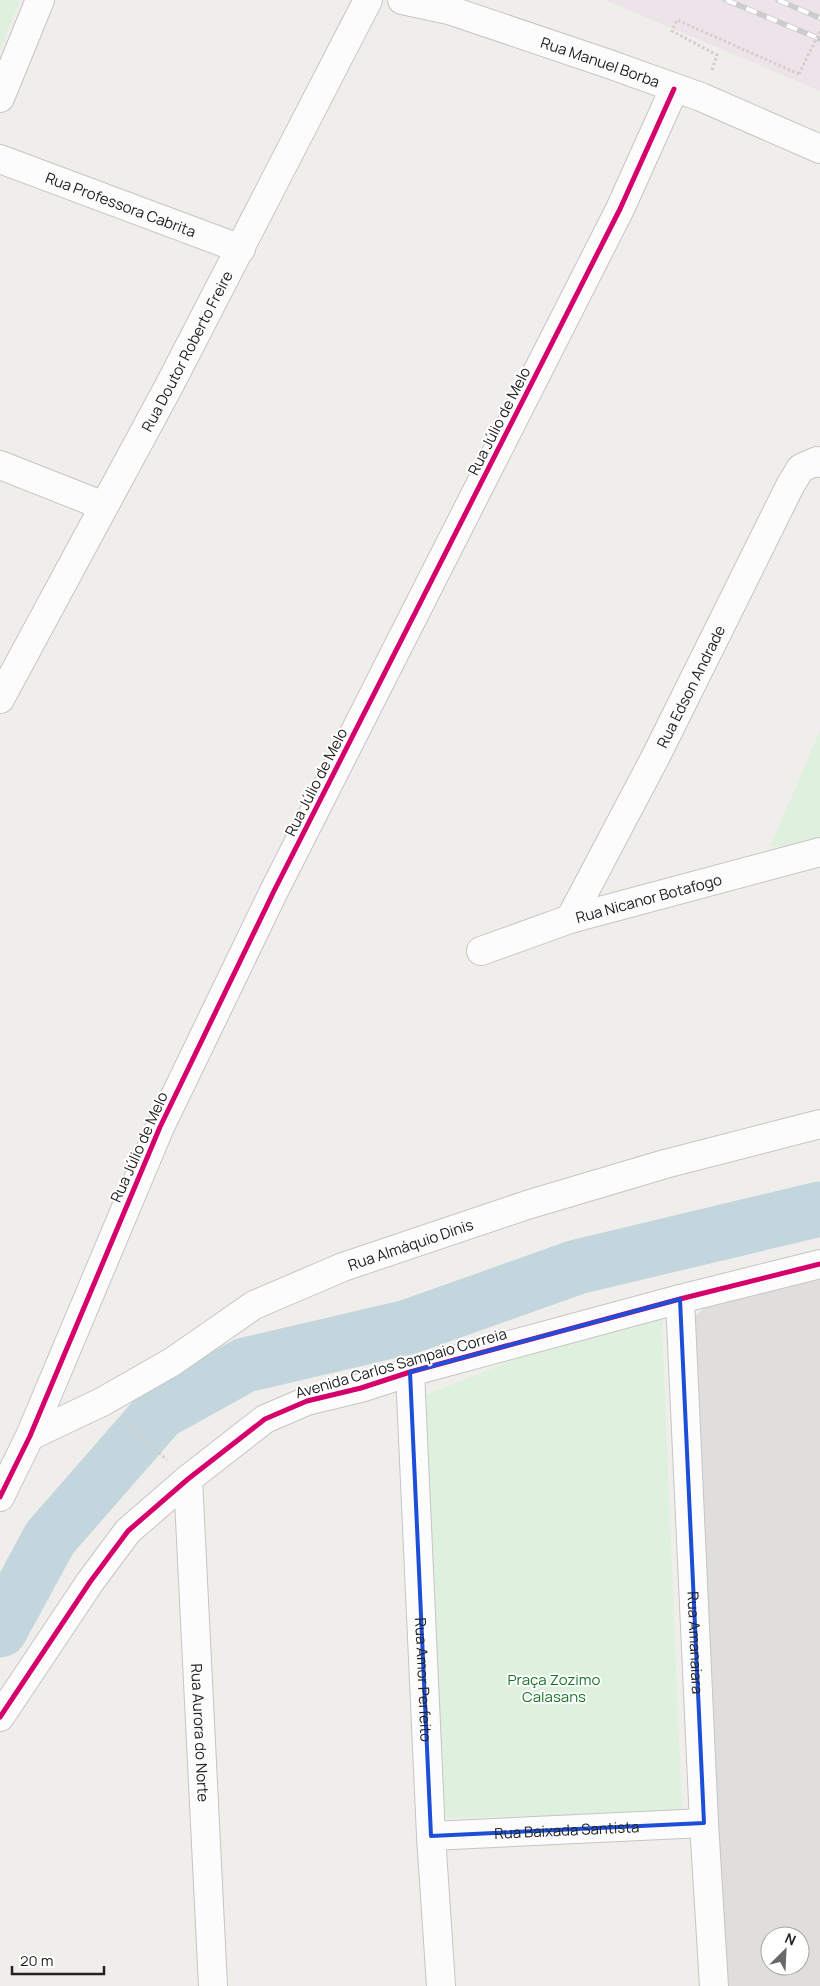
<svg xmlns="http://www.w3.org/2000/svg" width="820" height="1986" viewBox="0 0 820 1986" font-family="Manrope,sans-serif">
  <rect width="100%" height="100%" fill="#f0eeeb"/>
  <path fill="#dfdedc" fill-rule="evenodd" d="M 820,1268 L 820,1986 L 725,1986 L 692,1330 L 695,1316 L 708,1305 ZM 770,1936 L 800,1936 L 800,1966 L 770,1966 Z"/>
  <path fill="#ece4e8" d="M 605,0 L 820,0 L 820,91 Z"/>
  <path fill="#ddf1de" d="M 0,0 L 20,0 L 0,50 Z
    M 820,731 L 820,842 L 770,847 Z
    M 661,1301 L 682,1813 L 437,1818 L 423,1396 Z"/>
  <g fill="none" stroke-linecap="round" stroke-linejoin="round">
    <path stroke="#c3d6de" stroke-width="55" d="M 0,1630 L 50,1538 L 160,1412 L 245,1365 L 408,1327 L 577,1267 L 820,1209"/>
    <defs>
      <g id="minor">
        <path id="s1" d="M 402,0 L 449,10 L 606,63 L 701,97 L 820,149"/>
        <path d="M 0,98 L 40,0"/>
        <path id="s2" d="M 0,159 L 241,249"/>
        <path d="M 0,465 L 104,506"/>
        <path id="s3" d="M 0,699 L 169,386 L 368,0"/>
        <path id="s4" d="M 570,919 L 656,756 L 791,484 L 801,468 L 817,461 L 820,463"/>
        <path id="s5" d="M 481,951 L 570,919 L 820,852"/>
        <path id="s6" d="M 680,1299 L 704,1823 L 714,1986"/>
        <path id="s7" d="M 410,1372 L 431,1836 L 441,1986"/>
        <path id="s8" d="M 30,1436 L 102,1402 L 172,1362 L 254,1305 L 343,1267 L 527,1205 L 665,1164 L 820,1124"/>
        <path id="s9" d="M 188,1479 L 213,1986"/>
        <path d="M 0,1497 L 30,1436 L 160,1127 L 274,891 L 620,209 L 674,89"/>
        <path d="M 0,1717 L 90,1582 L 128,1531 L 188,1479 L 265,1419 L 307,1401 L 361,1388 L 410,1372 L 680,1299 L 820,1264"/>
        <path id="s10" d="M 431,1836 L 704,1823"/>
      </g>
    </defs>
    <use href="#minor" stroke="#c6c5c3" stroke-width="30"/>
    <path stroke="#d6cdcb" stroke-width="3" stroke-dasharray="2.5 2.5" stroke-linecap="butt" d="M 712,70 L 717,55 L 672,31 L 677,20 L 799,74
      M 125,1423 L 167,1460"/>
    <use href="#minor" stroke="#fdfcfc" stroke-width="28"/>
    <defs>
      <path id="rail" d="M 726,0 L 820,39
        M 778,0 L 820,18"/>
    </defs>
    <use href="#rail" stroke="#ccc" stroke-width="5.5"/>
    <use href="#rail" stroke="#fff" stroke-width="4" stroke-dasharray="11" stroke-linecap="butt"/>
    <path stroke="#d6cdcb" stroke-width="3" stroke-dasharray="2.5 2.5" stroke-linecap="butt" d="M 799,74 L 820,31"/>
    <defs>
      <path id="cycleway" d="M 0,1497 L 30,1436 L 160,1127 L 274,891 L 620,209 L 674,89
        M 0,1717 L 90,1582 L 128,1531 L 188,1479 L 265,1419 L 307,1401 L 361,1388 L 410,1372 L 680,1299 L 820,1264"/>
    </defs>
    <use href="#cycleway" stroke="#fff" stroke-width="8"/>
    <use href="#cycleway" stroke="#d6006c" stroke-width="5"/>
  </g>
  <path fill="none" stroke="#1d4ed8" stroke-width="4" stroke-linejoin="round" d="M 680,1299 L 704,1823 L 431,1836 L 410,1372 Z"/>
  <g text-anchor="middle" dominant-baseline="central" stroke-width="4" stroke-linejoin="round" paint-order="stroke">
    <g font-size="15" fill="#222" stroke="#fff">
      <text stroke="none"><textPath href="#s1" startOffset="208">Rua Manuel Borba</textPath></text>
      <text stroke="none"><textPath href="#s2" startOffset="129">Rua Professora Cabrita</textPath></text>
      <text stroke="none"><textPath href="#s3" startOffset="395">Rua Doutor Roberto Freire</textPath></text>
      <text transform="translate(499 421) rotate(-63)">Rua Júlio de Melo</text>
      <text stroke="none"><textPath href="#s4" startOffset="262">Rua Edson Andrade</textPath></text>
      <text transform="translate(316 782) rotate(-63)">Rua Júlio de Melo</text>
      <text stroke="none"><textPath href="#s5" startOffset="176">Rua Nicanor Botafogo</textPath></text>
      <text transform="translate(139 1147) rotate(-66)">Rua Júlio de Melo</text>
      <text stroke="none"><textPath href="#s8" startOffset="428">Rua Almáquio Dinis</textPath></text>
      <text transform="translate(401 1363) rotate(-16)">Avenida Carlos Sampaio Correia</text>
      <text stroke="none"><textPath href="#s6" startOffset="344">Rua Amanaiara</textPath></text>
      <text stroke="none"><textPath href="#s7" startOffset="308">Rua Amor Perfeito</textPath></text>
      <text stroke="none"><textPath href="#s9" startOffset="254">Rua Aurora do Norte</textPath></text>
      <text stroke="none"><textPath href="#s10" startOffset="136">Rua Baixada Santista</textPath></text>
    </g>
    <g font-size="15" fill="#197629" stroke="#fff">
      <text x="554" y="1679">Praça Zozimo<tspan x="554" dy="17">Calasans</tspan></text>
    </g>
  </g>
  <g transform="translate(785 1951) rotate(24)"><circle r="24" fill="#ffffff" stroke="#a7a7a7"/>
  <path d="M0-4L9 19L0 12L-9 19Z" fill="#6a6968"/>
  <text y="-8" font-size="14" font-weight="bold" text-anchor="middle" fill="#222222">N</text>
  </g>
  <path d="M12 1966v8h92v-8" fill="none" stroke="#222222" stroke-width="2.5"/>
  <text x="20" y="1966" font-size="15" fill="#222222" stroke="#ffffff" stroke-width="4" paint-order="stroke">20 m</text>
</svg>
